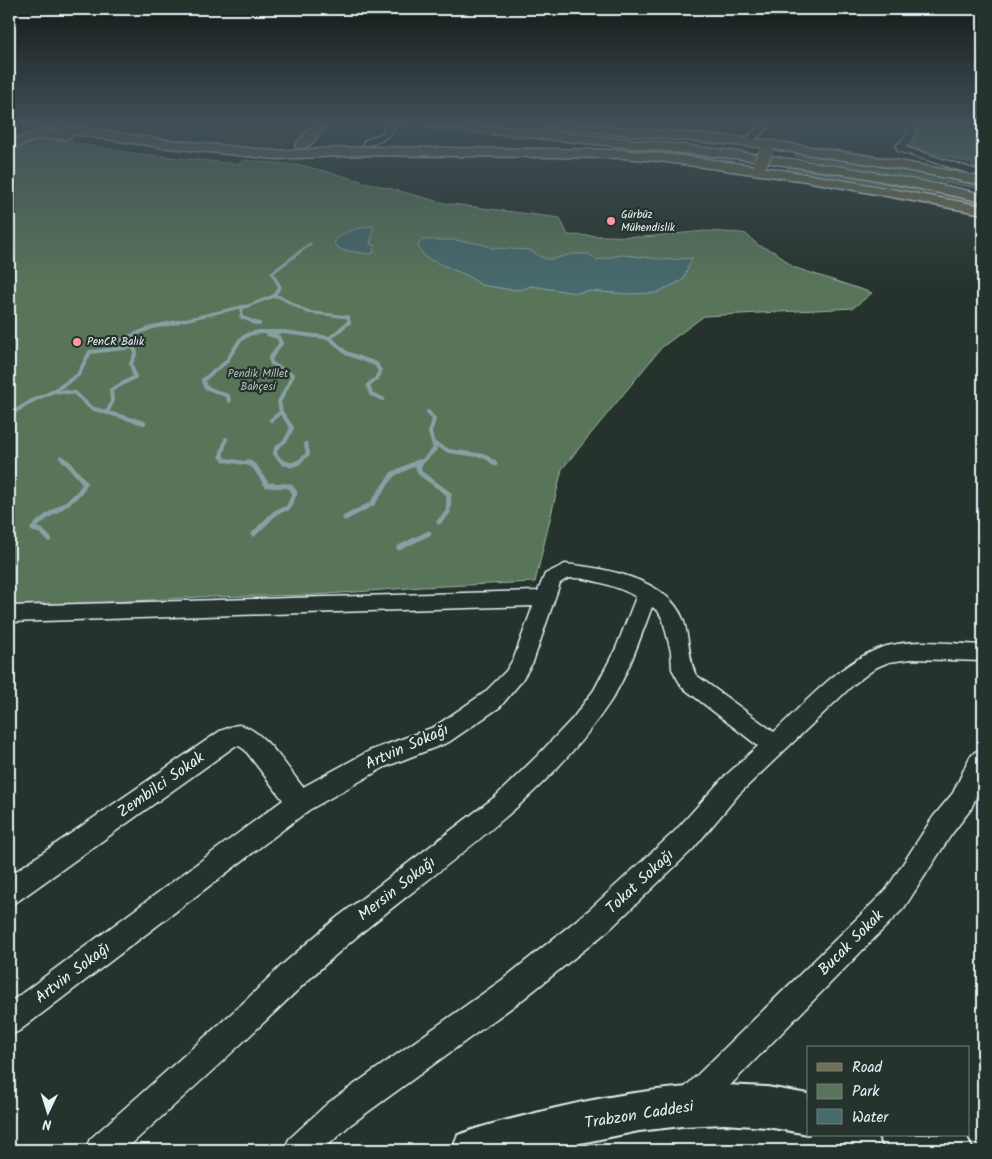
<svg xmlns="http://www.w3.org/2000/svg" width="992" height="1159" viewBox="0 0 992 1159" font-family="Kalam,sans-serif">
  <rect width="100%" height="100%" fill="#26332d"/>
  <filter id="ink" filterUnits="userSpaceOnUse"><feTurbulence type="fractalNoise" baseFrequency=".02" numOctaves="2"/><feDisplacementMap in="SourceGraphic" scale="10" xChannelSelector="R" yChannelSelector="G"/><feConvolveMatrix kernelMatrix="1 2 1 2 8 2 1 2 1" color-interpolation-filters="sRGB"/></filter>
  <g filter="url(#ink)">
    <path fill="#3c423a" d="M 211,124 L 315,124 L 300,141 L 276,145 L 216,141 Z"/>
    <path fill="#59745a" stroke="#a0b2a9" d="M 26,124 L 35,124 L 62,132 L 30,134 L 9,143 L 9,140 L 21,133 Z
      M 917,124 L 983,124 L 983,174 L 979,173 L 971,163 L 905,146 L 917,130 Z
      M 44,138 L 131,153 L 238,164 L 244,160 L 305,166 L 444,203 L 560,218 L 568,235 L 644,237 L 705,231 L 741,233 L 746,234 L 758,245 L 777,253 L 793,267 L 872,293 L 853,308 L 704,316 L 662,347 L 562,469 L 535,582 L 422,587 L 315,595 L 202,597 L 9,608 L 9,148 L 31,140 Z
      M 795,154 L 803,154 L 882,166 L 983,185 L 983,189 L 794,156 Z
      M 787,167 L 983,201 L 983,207 L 799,174 L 787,170 Z"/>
    <path fill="#476a6c" stroke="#87a0a4" d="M 374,226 L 370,244 L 376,246 L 373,249 L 374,252 L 370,254 L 341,250 L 334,244 C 339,231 362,227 374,226 Z
      M 421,240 L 454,240 L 482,244 L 493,248 L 529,250 L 545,259 L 553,259 L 572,254 L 589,254 L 597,260 L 622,255 L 670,260 L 692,258 L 683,280 L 656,293 L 629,294 L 589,291 L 576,293 L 531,286 L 521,290 L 506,289 L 481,285 L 468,276 L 426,258 L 418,247 Z"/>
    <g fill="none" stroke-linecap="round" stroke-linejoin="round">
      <path stroke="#87a0a4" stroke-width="3" d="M 274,296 L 280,297 L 307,312 L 348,317 L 349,323
        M 171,323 L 245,306
        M 256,323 L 241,317 L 242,308 L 274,296 L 280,287 L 272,273 L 310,244"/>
      <path stroke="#87a0a4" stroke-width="4" d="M 253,322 L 259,324
        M 268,334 L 278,337 L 281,343 L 270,359 L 272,364 L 293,375 L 279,402 L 281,412 L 292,428 L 286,440 L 276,448 L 275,454 L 284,464
        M 330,338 L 349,322
        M 121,340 L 153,327 L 177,322
        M 54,391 L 75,393 L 91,408 L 144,423
        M 229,401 L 228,396 L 205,387 L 203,380 L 226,362 L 240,340 L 249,334 L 259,332 L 284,332 L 330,338 L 346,353 L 376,364 L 380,371 L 376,379 L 368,385 L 371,394 L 383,399
        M 9,415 L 32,401 L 54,391 L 78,375 L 90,352 L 133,347 L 136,352 L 131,364 L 135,377 L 111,390 L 112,402 L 107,413
        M 271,420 L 281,412
        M 226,439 L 221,456 L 225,460 L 251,464
        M 435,444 L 449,451 L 485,456 L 495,464
        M 61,457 L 68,464
        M 296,464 L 308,454 L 306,444
        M 415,464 L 421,461
        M 420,464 L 435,449 L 430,433 L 434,419 L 428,412"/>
      <path stroke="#87a0a4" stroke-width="5" d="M 248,462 L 255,467 L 267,485 L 290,486 L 295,493 L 288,508 L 276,512 L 254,534
        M 283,462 L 291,465 L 299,462
        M 421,462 L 418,467 L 420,473 L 449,494 L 448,512 L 439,522
        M 494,462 L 495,464
        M 345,518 L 372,504 L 393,474 L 418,462
        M 49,539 L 41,531 L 33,529 C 48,510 74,506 85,483 L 67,462
        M 399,548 L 429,533"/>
      <defs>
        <path id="minor" d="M 390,124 L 407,124 L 392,128 L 393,130 C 387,138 375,146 364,145 L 364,141 L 381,134 L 385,130 L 384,125 Z
          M 763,124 L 772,124 L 756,138 L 755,144 L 749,144 L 749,135 Z
          M 908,124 L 916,124 L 916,135 L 905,147 L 977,170 L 977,174 L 971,174 L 898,151 L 896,146 L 908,134 Z
          M 565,564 C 603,568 667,578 683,619 C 689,635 689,662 696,675 L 774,732 C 806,702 844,658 887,646 C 917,638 952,644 983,645 L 983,661 L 911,659 L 889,662 L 877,667 L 854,684 L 739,794 L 693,849 L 609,930 L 522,1000 L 350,1125 L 323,1150 L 284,1150 L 289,1139 L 328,1103 L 502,980 L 589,910 L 675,831 L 723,778 L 758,746 L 682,687 L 672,669 L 671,652 L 663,620 L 658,611 L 652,607 C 640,638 627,678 608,705 C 542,803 442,865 354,939 C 322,966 292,996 261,1025 C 216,1068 170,1109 125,1150 L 85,1150 L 90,1139 L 242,1004 L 282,965 L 335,919 L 496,796 L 538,755 L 573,718 L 594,690 L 616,648 L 636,597 C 625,589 580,574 567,579 C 564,580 562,582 560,583 L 533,662 L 520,683 L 500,707 L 449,742 L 385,767 L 309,810 L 19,1031 L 9,1036 L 9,1003 L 283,800 L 245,750 L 239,746 L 235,746 L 18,901 L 9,905 L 9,876 L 220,731 C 226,729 233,725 239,725 C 263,728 288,769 303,787 L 369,751 L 434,727 L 484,693 L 506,671 L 514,658 L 533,606 L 9,622 L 9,606 L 538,591 L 545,574 Z
          M 983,749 L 983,780 L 971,809 L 951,835 L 904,908 L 702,1114 L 691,1119 L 680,1114 L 675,1103 L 680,1092 L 886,890 L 933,817 L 953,793 L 970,757 L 975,752 Z"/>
        <path id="tertiary" d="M 725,1085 L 767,1087 L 808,1094 L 808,1134 L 767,1127 L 725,1124 L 682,1126 L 639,1131 L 547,1150 L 452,1150 L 458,1135 C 482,1126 507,1120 532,1114 C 596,1097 659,1087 725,1085 Z
          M 878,1135 L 966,1135 L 973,1150 L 886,1150 Z"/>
        <path id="primary" d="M 39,124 L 59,124 L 159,139 L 276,151 L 364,147 L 622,150 C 744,160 863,184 983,206 L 983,214 L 806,181 L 658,161 L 622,158 L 364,155 L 276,159 L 159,147 L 73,134 L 72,137 L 68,139 L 38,139 L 9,150 L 9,142 L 36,132 L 62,132 L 41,126 Z
          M 540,124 L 584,124 L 766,140 L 889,159 L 983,177 L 983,185 L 889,167 L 766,148 L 546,127 Z"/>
        <path id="trunk" d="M 314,124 L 326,124 C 319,134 310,151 297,148 L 295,145 C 301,137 309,132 314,124 Z
          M 422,124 C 483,124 543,131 604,137 C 732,149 858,166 983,194 L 983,202 L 867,178 L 751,160 L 428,127 Z"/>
      </defs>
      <use href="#minor" stroke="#e8f1f8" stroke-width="3"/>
      <use href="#tertiary" stroke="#e8f1f8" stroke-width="4"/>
      <use href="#primary" stroke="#e8f1f8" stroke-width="3"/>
      <use href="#trunk" stroke="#e8f1f8" stroke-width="3"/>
      <use href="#minor" fill="#26332d" fill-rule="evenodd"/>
      <use href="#tertiary" fill="#26332d" fill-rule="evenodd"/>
      <use href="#primary" fill="#706f52" fill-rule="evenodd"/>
      <use href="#trunk" fill="#706f52" fill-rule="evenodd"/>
      <defs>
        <path id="primary-bridge" d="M 760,163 L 767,151"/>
      </defs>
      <use href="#primary-bridge" stroke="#e8f1f8" stroke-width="15" stroke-linecap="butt"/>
      <use href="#primary-bridge" stroke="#706f52" stroke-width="13"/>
    </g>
  </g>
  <linearGradient id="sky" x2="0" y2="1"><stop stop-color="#151c19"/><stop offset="0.43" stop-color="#415057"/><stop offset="1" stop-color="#415057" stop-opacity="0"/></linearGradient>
  <rect width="992" height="286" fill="url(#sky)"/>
  <g fill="#ff9aa2" stroke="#26332d" stroke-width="2">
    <circle cx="611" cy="221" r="5"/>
    <circle cx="77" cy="342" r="5"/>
  </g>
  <g text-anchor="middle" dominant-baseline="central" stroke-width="4.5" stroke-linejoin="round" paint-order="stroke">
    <g font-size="11" fill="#e8f1f8" stroke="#26332d" text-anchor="start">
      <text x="621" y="215">Gürbüz<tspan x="621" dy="13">Mühendislik</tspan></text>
      <text x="87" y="342">PenCR Balık</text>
    </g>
    <g font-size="11" fill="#afbfb9" stroke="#26332d">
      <text x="258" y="374">Pendik Millet<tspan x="258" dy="13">Bahçesi</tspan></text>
    </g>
    <g font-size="16" fill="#e8f1f8" stroke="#26332d">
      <text transform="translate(407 747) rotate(-24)">Artvin Sokağı</text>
      <text transform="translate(161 785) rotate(-35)">Zembilci Sokak</text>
      <text transform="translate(640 882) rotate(-43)">Tokat Sokağı</text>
      <text transform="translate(397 889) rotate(-38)">Mersin Sokağı</text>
      <text transform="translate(851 943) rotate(-45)">Bucak Sokak</text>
      <text transform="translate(73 973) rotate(-37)">Artvin Sokağı</text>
      <text transform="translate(639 1115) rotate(-9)">Trabzon Caddesi</text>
    </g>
  </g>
  <rect width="992" height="1159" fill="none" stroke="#26332d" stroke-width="30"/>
  <rect x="15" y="15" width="962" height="1129" fill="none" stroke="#e8f1f8" stroke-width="2" filter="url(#ink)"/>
  <rect x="807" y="1046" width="162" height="90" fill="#26332d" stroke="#747f7e"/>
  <rect x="817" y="1063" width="25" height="8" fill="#706f52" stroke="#747f7e"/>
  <text x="852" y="1072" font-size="15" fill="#e8f1f8">Road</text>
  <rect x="817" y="1084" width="25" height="15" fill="#59745a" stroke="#747f7e"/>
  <text x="852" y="1096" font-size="15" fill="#e8f1f8">Park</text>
  <rect x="817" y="1109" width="25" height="15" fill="#476a6c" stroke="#747f7e"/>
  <text x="852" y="1122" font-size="15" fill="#e8f1f8">Water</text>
  <g transform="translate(48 1112) rotate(184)" stroke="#26332d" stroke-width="4" paint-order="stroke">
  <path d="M0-4L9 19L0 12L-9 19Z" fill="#e8f1f8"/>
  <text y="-8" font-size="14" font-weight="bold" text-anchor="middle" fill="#e8f1f8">N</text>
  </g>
</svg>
